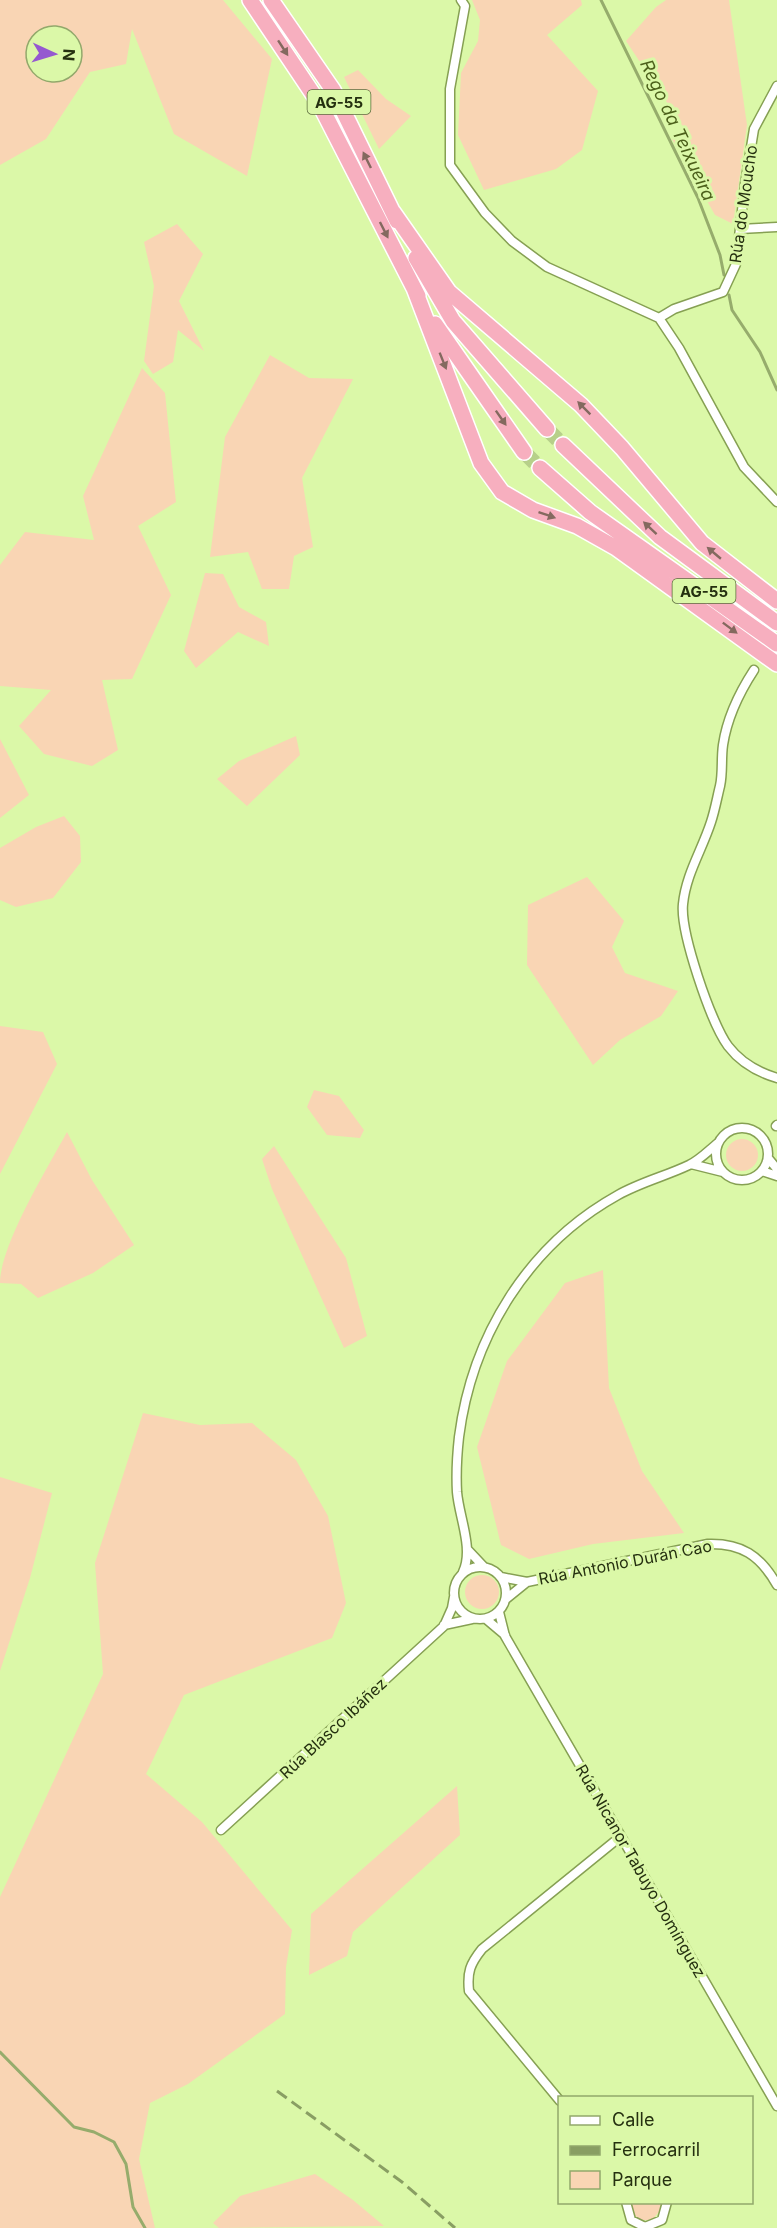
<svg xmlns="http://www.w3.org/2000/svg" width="777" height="2228" viewBox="0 0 777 2228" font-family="Inter,sans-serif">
  <rect width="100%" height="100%" fill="#dbf8a8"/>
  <path fill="#f9d5b4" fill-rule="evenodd" d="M 0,0 L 223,0 L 272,59 L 247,176 L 174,134 L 132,29 L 126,64 L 90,72 L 46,139 L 0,165 ZM 36,36 L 72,36 L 72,72 L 36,72 Z
    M 472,0 L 581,0 L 582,5 L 547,35 L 598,91 L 582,150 L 556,169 L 484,190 L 458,135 L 461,73 L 478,41 L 480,20 Z
    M 666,0 L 729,0 L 747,125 L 733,224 L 715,215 L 672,139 L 684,128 L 626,41 L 656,7 Z
    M 358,70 L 386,99 L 411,116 L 379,149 L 344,77 Z
    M 177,224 L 203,254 L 179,301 L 204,351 L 178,330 L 173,362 L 153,374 L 144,361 L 154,286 L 144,242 Z
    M 270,355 L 309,378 L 353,379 L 302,478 L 313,547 L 294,556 L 289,589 L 262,589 L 248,552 L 210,557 L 225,437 Z
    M 142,368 L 165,393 L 176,502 L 138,526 L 171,595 L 132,679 L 102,680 L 118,750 L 92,766 L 44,754 L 19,726 L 51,690 L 0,686 L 0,565 L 25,532 L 94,540 L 83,496 Z
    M 205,573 L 223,574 L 239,607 L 266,622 L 269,646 L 238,632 L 196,668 L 184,651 Z
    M 296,736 L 300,755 L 247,806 L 217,779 L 239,761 Z
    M 0,739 L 29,795 L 0,818 Z
    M 64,816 L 80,836 L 81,862 L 53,898 L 16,907 L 0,900 L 0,848 L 36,827 Z
    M 587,877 L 624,921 L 612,947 L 625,973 L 678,991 L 661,1016 L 620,1040 L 593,1065 L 527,965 L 528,905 Z
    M 0,1026 L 43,1032 L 57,1064 L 0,1174 Z
    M 314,1090 L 339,1096 L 364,1130 L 360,1138 L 327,1135 L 307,1107 Z
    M 67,1132 L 92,1180 L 134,1245 L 93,1273 L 38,1298 L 21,1284 L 0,1283 C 0,1245 48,1167 67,1132 Z
    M726 1155a16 16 0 1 1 32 0a16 16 0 1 1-32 0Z
    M 274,1146 L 346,1258 L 367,1336 L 344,1348 L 272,1189 L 262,1159 Z
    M 603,1270 L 609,1388 L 642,1471 L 684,1533 L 593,1544 L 529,1559 L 501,1545 L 477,1447 L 507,1361 L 565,1283 Z
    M 143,1413 L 200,1425 L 252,1423 L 296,1460 L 328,1516 L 346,1603 L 332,1638 L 184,1695 L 146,1774 L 202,1822 L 292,1930 L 286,1967 L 285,2014 L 188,2084 L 150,2103 L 139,2159 L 155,2228 L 0,2228 L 0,1897 L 103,1674 L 95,1563 Z
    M 0,1477 L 52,1493 L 30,1578 L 0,1671 Z
    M465 1592a17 17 0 1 1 34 0a17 17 0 1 1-34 0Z
    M 457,1786 L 460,1835 L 353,1932 L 347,1956 L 309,1975 L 311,1914 Z
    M 315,2174 L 353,2200 L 384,2226 L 219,2228 L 213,2223 L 240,2196 Z
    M 631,2203 L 662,2203 L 662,2208 L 652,2220 L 641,2220 L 633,2214 Z"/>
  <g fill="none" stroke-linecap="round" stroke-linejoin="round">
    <path stroke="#96ac6c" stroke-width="3" d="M 601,0 L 698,198 L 720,255 L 724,275
      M 729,295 L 732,310 L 760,352 L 777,390
      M 0,2052 L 74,2127 L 94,2132 L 114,2142 L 126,2164 L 133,2207 L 145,2228"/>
    <path stroke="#b7d08a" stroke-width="15" stroke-dasharray="15 8" stroke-linecap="butt" d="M 547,429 L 563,445
      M 524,452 L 540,468"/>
    <defs>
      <path id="minor" d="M 461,0 L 465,6 L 450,89 L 450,165 L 485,213 L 512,241 L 547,267 L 659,318 L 679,348 L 744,467 L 777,502
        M 740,229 L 777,227
        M 659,318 L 674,309 L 723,292 L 736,264 L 745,184 L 754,129 L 777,86
        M 754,670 C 739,693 727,718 723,745 C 721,759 723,773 720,786 C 717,798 715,810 711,822 C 702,850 686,874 683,904 C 680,932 711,1023 728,1046 C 741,1063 757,1072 777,1078
        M 776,1126 L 777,1125
        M716 1154a26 26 0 1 1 52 0a26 26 0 1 1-52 0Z
        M 768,1158 L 777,1169
        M 691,1164 L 723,1172
        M 762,1171 L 777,1176
        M 467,1549 L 484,1567
        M454 1593a26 26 0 1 1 52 0a26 26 0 1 1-52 0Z
        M 463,1572 C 474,1549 459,1517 457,1492 C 456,1474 457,1455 459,1437 C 472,1336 528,1245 618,1195 C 641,1182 666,1176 689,1165 C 700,1160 709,1150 718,1143
        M 501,1577 L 527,1582
        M 506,1599 L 527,1582 L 708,1544 C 741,1543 760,1555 777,1585
        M 499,1612 L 505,1636 L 777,2106
        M 486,1619 L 505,1635
        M 444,1625 L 472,1619
        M 221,1830 L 444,1626 L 452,1608 L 454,1597
        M 560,2101 L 469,1991 C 467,1972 470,1964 482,1949 L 615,1841
        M 626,2202 L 631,2220 L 645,2227 L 662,2220 L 667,2202"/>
      <path id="motorway" d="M 250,0 L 319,103 L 418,296
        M 271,0 L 333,90 L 397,221
        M 393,212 L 449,292 L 581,405 L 622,448 L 702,543 L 777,601
        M 416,258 L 453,321 L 547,429
        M 414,288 L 481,463 L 502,492 L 533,510 L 577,526 L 616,548 L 777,664
        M 435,324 L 524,452
        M 563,445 L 660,537 L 777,623
        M 540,468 L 590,512 L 777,644"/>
    </defs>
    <use href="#minor" stroke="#86a053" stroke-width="11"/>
    <use href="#motorway" stroke="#fff" stroke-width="18"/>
    <use href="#minor" stroke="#fff" stroke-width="8"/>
    <use href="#motorway" stroke="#f7afbf" stroke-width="15"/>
    <path stroke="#899e63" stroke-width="3" stroke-dasharray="12 6" stroke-linecap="butt" d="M 277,2091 L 402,2182 L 455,2228"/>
  </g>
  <defs><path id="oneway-solid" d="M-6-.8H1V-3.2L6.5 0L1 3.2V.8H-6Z" transform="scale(1.5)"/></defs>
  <g fill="#84695f">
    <use href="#oneway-solid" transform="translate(283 48) rotate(57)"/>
    <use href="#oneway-solid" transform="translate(367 160) rotate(-116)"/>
    <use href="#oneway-solid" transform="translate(384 230) rotate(63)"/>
    <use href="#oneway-solid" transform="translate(443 361) rotate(68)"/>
    <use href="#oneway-solid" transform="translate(584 408) rotate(-135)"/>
    <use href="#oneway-solid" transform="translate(501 418) rotate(55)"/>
    <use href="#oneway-solid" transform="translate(547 515) rotate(19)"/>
    <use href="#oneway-solid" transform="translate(650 528) rotate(-137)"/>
    <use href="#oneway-solid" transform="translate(714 553) rotate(-140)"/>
    <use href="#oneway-solid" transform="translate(730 628) rotate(37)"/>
  </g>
  <g text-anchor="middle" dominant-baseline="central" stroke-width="6" stroke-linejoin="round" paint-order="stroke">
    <g fill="#dbf8a8" stroke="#5c6c3e" stroke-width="1.5">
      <rect x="307.5" y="90" width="63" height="24" rx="4.5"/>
      <rect x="672.5" y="579" width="63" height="24" rx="4.5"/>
    </g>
    <g font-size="15" font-weight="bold" fill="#253010">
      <text x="339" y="102">AG-55</text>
      <text x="704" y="591">AG-55</text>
    </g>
    <g font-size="16" fill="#253010" stroke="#dbf8a8">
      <text transform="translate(743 204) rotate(-82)">Rúa do Moucho</text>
      <text transform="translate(625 1562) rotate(-11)">Rúa Antonio Durán Cao</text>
      <text transform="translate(333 1728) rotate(-43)">Rúa Blasco Ibáñez</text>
      <text transform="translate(641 1871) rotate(60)">Rúa Nicanor Tabuyo Domínguez</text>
    </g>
    <g font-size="18" font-style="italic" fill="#4c601b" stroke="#dbf8a8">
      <text transform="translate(678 130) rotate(65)">Rego da Teixueira</text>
    </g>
  </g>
  <rect x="558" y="2096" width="195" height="108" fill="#dbf8a8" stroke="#92a86b" stroke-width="1.5"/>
  <rect x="570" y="2116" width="30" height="9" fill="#ffffff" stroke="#92a86b" stroke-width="1.5"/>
  <text x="612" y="2126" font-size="18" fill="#253010">Calle</text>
  <rect x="570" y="2146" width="30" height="9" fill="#899e63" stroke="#92a86b" stroke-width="1.5"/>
  <text x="612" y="2156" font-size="18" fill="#253010">Ferrocarril</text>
  <rect x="570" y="2171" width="30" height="18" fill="#f9d5b4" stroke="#92a86b" stroke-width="1.5"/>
  <text x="612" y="2186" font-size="18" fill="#253010">Parque</text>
  <g transform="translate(54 54) rotate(94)"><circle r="28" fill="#dbf8a8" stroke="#92a86b" stroke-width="1.5"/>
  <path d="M0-4.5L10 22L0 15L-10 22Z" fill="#9559d0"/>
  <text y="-9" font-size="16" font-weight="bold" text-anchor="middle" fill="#253010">N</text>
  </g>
</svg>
